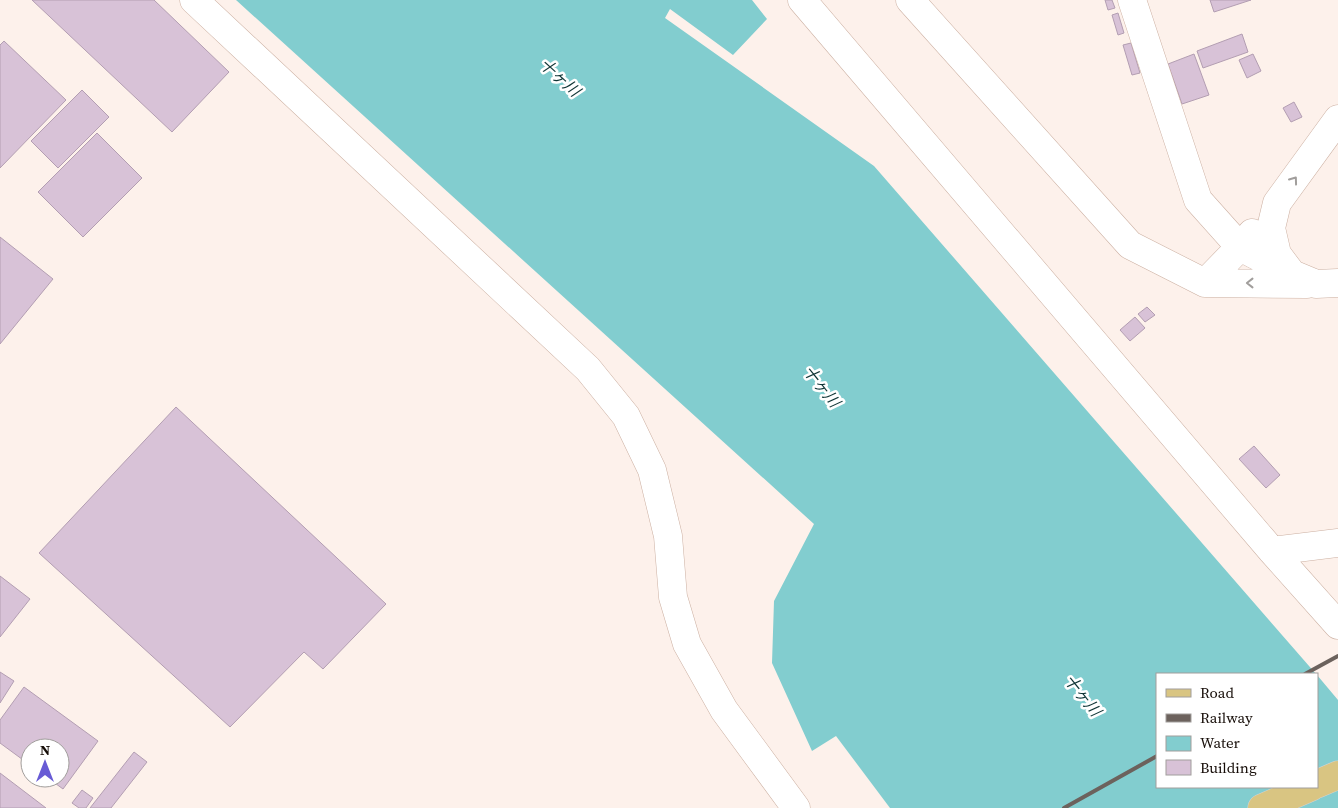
<svg xmlns="http://www.w3.org/2000/svg" width="1338" height="808" viewBox="0 0 1338 808" font-family="'Source Serif 4','Noto Sans JP',serif">
  <rect width="100%" height="100%" fill="#fdf1eb"/>
  <path fill="#82cdcf" d="M 236,0 L 752,0 L 767,19 L 733,55 L 670,9 L 665,18 L 874,166 L 1316,674 L 1157,674 L 1157,787 L 1317,787 L 1317,675 L 1338,700 L 1338,808 L 890,808 L 836,736 L 812,751 L 772,663 L 774,601 L 814,524 Z"/>
  <path fill="#d8c2d7" stroke="#b39eb2" d="M 32,0 L 154,0 L 229,72 L 172,132 Z
    M 1105,0 L 1112,0 L 1115,8 L 1108,10 Z
    M 1210,0 L 1251,0 L 1214,12 Z
    M 1118,13 L 1124,33 L 1118,35 L 1112,15 Z
    M 1242,34 L 1248,52 L 1203,68 L 1197,51 Z
    M 4,41 L 66,100 L 0,168 L 0,45 Z
    M 1131,43 L 1140,73 L 1132,75 L 1123,45 Z
    M 1194,54 L 1209,95 L 1182,104 L 1168,64 Z
    M 1253,54 L 1261,71 L 1247,78 L 1239,60 Z
    M 82,90 L 109,117 L 58,168 L 31,141 Z
    M 1294,102 L 1302,117 L 1291,122 L 1283,108 Z
    M 97,133 L 142,178 L 83,237 L 38,192 Z
    M 0,237 L 53,279 L 0,344 Z
    M 1147,307 L 1155,315 L 1145,322 L 1138,314 Z
    M 1135,317 L 1145,328 L 1130,341 L 1120,330 Z
    M 176,407 L 386,604 L 323,669 L 304,652 L 230,727 L 39,553 Z
    M 1254,446 L 1280,475 L 1266,488 L 1239,459 Z
    M 0,576 L 30,599 L 0,637 Z
    M 0,672 L 14,681 L 0,703 Z
    M 24,687 L 98,741 L 63,789 L 48,778 L 60,778 L 60,748 L 30,748 L 30,765 L 0,743 L 0,720 Z
    M 134,752 L 147,762 L 111,808 L 90,808 Z
    M 0,773 L 46,808 L 0,808 Z
    M 82,790 L 93,798 L 86,808 L 79,808 L 72,803 Z"/>
  <g fill="none" stroke-linecap="round" stroke-linejoin="round">
    <defs>
      <path id="minor" d="M 194,0 L 588,369 L 626,416 L 652,470 L 668,536 L 673,597 L 687,644 L 724,710 L 796,808
        M 802,0 L 1272,551 L 1338,625
        M 910,0 L 1130,245 L 1205,283
        M 1132,0 L 1198,200 L 1240,247 L 1292,274
        M 1338,119 L 1277,203 L 1271,228 L 1277,254 L 1292,274 L 1316,284 L 1338,283
        M 1252,233 L 1240,247 L 1205,283 L 1307,284
        M 1272,551 L 1338,543"/>
      <path id="major" d="M 1317,784 L 1338,775
        M 1262,808 L 1311,787"/>
    </defs>
    <use href="#minor" stroke="#ccb0a2" stroke-width="29"/>
    <use href="#major" stroke="#d5d3d2" stroke-width="29"/>
    <use href="#minor" stroke="#fff" stroke-width="28"/>
    <use href="#major" stroke="#d9c582" stroke-width="28"/>
    <path stroke="#6c625d" stroke-width="4" d="M 1305,674 L 1338,656
      M 1064,808 L 1157,756"/>
  </g>
  <defs><path id="oneway-chevron" d="M-2-3.5L2.5 0L-2 3.5" fill="none" stroke-width="1.6" stroke-linecap="round" stroke-linejoin="round" transform="scale(1.25)"/></defs>
  <g stroke="#a19e9c">
    <use href="#oneway-chevron" transform="translate(1294 180) rotate(-54)"/>
    <use href="#oneway-chevron" transform="translate(1250 283) rotate(-180)"/>
  </g>
  <g text-anchor="middle" dominant-baseline="central" stroke-width="5" stroke-linejoin="round" paint-order="stroke">
    <g font-size="16" font-style="italic" fill="#0f3435" stroke="#fff">
      <text transform="translate(560 77) rotate(42)">十ヶ川</text>
      <text transform="translate(822 386) rotate(51)">十ヶ川</text>
      <text transform="translate(1083 695) rotate(51)">十ヶ川</text>
    </g>
  </g>
  <rect x="1156" y="673" width="162" height="115" fill="#ffffff" stroke="#a19e9c"/>
  <rect x="1166" y="689" width="25" height="8" fill="#d9c582" stroke="#a19e9c"/>
  <text x="1200" y="698" font-size="15" fill="#150c07">Road</text>
  <rect x="1166" y="714" width="25" height="8" fill="#6c625d" stroke="#a19e9c"/>
  <text x="1200" y="723" font-size="15" fill="#150c07">Railway</text>
  <rect x="1166" y="736" width="25" height="15" fill="#82cdcf" stroke="#a19e9c"/>
  <text x="1200" y="748" font-size="15" fill="#150c07">Water</text>
  <rect x="1166" y="760" width="25" height="15" fill="#d8c2d7" stroke="#a19e9c"/>
  <text x="1200" y="773" font-size="15" fill="#150c07">Building</text>
  <g transform="translate(45 763)"><circle r="24" fill="#ffffff" stroke="#a19e9c"/>
  <path d="M0-4L9 19L0 12L-9 19Z" fill="#685bd5"/>
  <text y="-8" font-size="14" font-weight="bold" text-anchor="middle" fill="#150c07">N</text>
  </g>
</svg>
